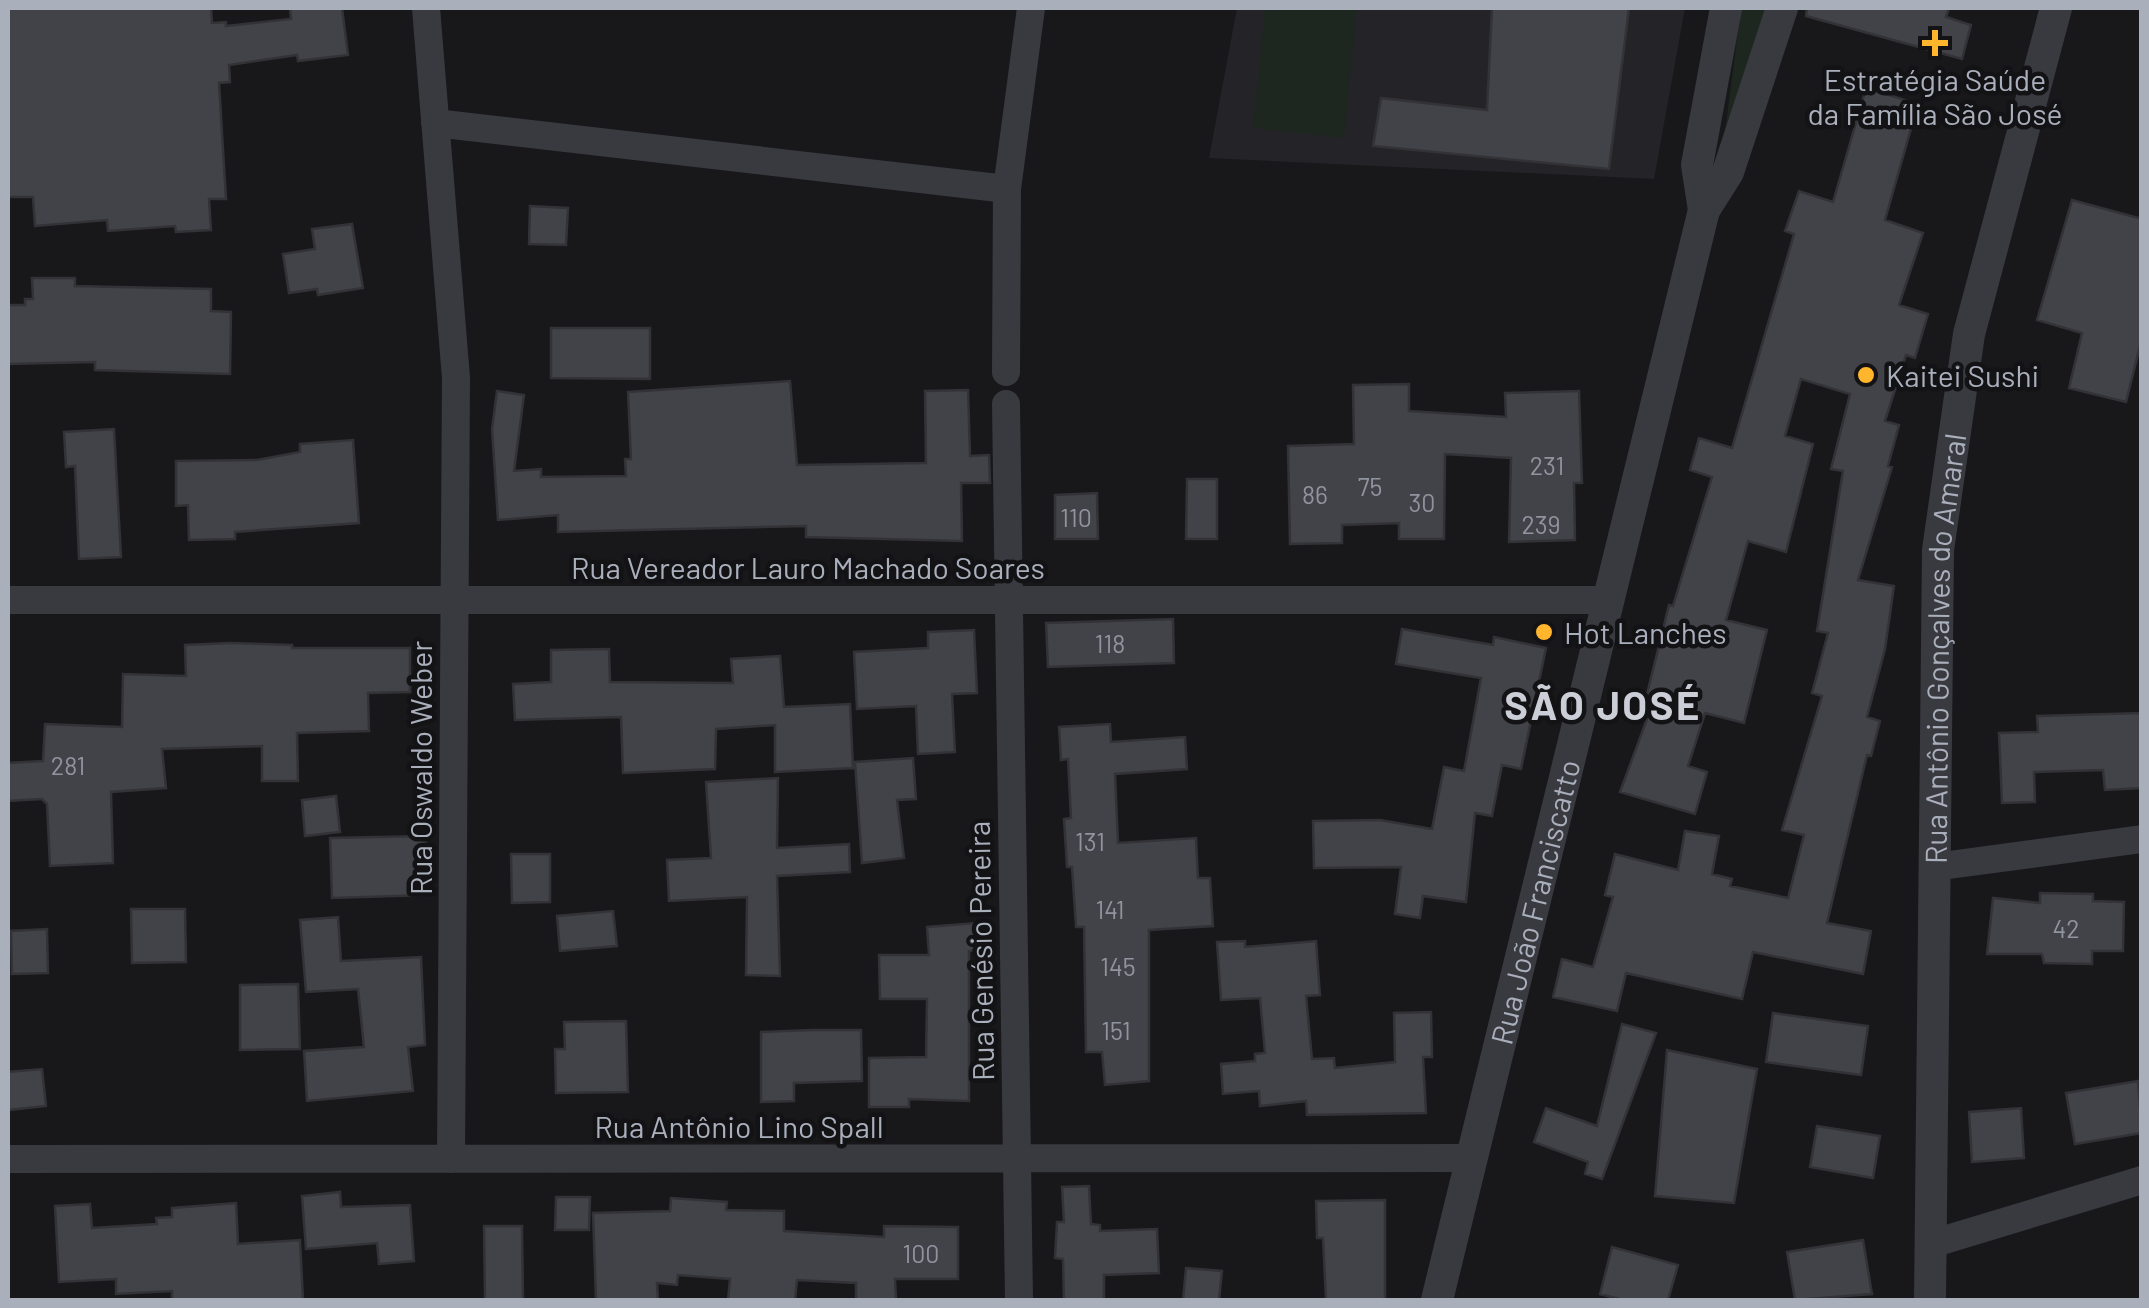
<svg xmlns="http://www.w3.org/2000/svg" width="2149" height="1308" viewBox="0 0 2149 1308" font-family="Barlow,sans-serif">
  <rect width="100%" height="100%" fill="#18181b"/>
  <path fill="#242428" d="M 1237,8 L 1685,8 L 1654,179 L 1209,158 Z"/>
  <path fill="#1e271f" d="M 1265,8 L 1357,8 L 1344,138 L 1253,128 Z
    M 1741,8 L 1766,8 L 1725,132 Z"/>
  <path fill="#424348" stroke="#323237" stroke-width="2.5" d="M 8,8 L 211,8 L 212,23 L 226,22 L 226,26 L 291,19 L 290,8 L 342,8 L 348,55 L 298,61 L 297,55 L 229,65 L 230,82 L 219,83 L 226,199 L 209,199 L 211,230 L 176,232 L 175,226 L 108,231 L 107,220 L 35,226 L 33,197 L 8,197 Z
    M 1492,8 L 1629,8 L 1609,169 L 1373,146 L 1381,98 L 1487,110 Z
    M 1807,8 L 1949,8 L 1946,17 L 1971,25 L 1962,59 L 1806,16 Z
    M 1866,88 L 1918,104 L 1885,220 L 1923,233 L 1899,305 L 1928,314 L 1915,358 L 1906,355 L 1885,421 L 1899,425 L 1888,466 L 1892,467 L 1858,580 L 1894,586 L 1885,649 L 1867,717 L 1880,721 L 1871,756 L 1867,755 L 1827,923 L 1871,931 L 1863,974 L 1753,952 L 1742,999 L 1626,973 L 1617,1011 L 1553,997 L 1562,959 L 1593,967 L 1613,897 L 1605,895 L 1615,854 L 1678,870 L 1685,831 L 1719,836 L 1712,874 L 1732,879 L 1730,886 L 1788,898 L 1804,835 L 1782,830 L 1822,696 L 1812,693 L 1828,633 L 1817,631 L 1843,471 L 1831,469 L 1850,394 L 1801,379 L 1785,436 L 1813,444 L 1786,552 L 1748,541 L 1726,620 L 1767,630 L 1744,723 L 1705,713 L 1688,766 L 1707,772 L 1695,814 L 1620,792 L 1654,700 L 1646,698 L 1669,605 L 1673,606 L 1712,477 L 1690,470 L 1699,438 L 1732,448 L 1794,234 L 1785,231 L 1799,191 L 1833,202 Z
    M 2072,200 L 2142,219 L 2142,338 L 2126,402 L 2069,388 L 2082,333 L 2037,320 Z
    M 530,206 L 568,208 L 566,245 L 529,244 Z
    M 352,224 L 363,288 L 318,295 L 317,289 L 289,293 L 283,254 L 315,249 L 312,229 Z
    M 32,278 L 75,278 L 75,286 L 211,289 L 211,311 L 231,312 L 230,374 L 95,370 L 95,362 L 8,364 L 8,305 L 25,305 L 25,299 L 33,299 Z
    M 551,328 L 650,328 L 650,379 L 551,378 Z
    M 790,381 L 797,465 L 926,463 L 925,391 L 968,390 L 970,456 L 989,455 L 990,483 L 961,483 L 962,541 L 806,537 L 806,526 L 558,532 L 558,515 L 498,520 L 492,429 L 497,391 L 524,395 L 514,471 L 541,469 L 541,477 L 626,476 L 625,459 L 631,459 L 628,392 Z
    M 1409,384 L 1409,411 L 1506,417 L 1505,393 L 1579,391 L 1582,483 L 1574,483 L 1575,540 L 1509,542 L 1511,458 L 1445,454 L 1444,539 L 1399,539 L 1399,523 L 1342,525 L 1342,543 L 1290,544 L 1288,446 L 1354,444 L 1353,385 Z
    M 114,429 L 121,557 L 79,559 L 75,466 L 66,467 L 64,432 Z
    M 353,440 L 359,523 L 235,532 L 235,539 L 189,540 L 188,505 L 176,506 L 176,461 L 257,460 L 300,452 L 300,444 Z
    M 1187,479 L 1217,479 L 1217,539 L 1186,539 Z
    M 1097,493 L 1098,539 L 1055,539 L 1055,495 Z
    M 1173,619 L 1174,663 L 1048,667 L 1046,623 Z
    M 1402,629 L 1493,645 L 1494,637 L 1546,648 L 1521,769 L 1502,765 L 1492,816 L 1475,813 L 1466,902 L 1423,896 L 1420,918 L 1395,914 L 1401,867 L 1314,868 L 1313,821 L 1380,820 L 1432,829 L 1444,767 L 1464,771 L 1481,678 L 1396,664 Z
    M 974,630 L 977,693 L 952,694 L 955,752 L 918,754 L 916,706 L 857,709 L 854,652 L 928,648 L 928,632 Z
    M 230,643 L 292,645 L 292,648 L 410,648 L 410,692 L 368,693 L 369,731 L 297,733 L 298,781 L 262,781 L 262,746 L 162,749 L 166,788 L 111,792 L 113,863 L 50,866 L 47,804 L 42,799 L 8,801 L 8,763 L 43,761 L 45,724 L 122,727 L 123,674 L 186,676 L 185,645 Z
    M 609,649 L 610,682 L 733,683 L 731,659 L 780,656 L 784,707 L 850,704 L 853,768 L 775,772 L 775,725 L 716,729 L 715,769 L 623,773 L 621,717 L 515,720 L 513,684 L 551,682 L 551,650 Z
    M 2142,713 L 2142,788 L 2105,790 L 2103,770 L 2034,772 L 2035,802 L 2002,803 L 1999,733 L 2038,732 L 2037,716 Z
    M 1110,724 L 1111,742 L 1185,737 L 1187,769 L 1115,774 L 1118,843 L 1196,838 L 1198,878 L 1210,878 L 1213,926 L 1149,930 L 1149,1081 L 1105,1085 L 1102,1052 L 1086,1052 L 1084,927 L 1076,927 L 1072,867 L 1067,867 L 1064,819 L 1071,818 L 1068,759 L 1061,760 L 1059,727 Z
    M 913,758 L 916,799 L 897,800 L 904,858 L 862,863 L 855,762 Z
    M 778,778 L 777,848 L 849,844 L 850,872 L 777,876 L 780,976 L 746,975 L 747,897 L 669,901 L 667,860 L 711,858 L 706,782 Z
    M 336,796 L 340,832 L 305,836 L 302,800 Z
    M 426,836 L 427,895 L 332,898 L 330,838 Z
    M 511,854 L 550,854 L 550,902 L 512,903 Z
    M 2040,893 L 2093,894 L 2093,901 L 2124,902 L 2123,951 L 2092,951 L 2092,964 L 2044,963 L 2042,954 L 1987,954 L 1993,898 L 2040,903 Z
    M 131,909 L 185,909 L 186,962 L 132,963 Z
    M 613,911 L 617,946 L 560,951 L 557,916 Z
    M 338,917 L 341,961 L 421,957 L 425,1045 L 408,1047 L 413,1091 L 307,1101 L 304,1051 L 364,1047 L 358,989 L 306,992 L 300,920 Z
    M 976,923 L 978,950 L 969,951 L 969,1101 L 909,1099 L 909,1107 L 869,1107 L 869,1058 L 926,1057 L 927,999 L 880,999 L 879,955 L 929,955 L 927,927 Z
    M 47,929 L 48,973 L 12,974 L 11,931 Z
    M 1245,941 L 1245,947 L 1316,941 L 1320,995 L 1306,996 L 1312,1059 L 1334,1058 L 1335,1068 L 1395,1062 L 1394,1013 L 1431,1012 L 1432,1057 L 1423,1057 L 1426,1113 L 1307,1115 L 1306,1101 L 1260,1106 L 1259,1091 L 1223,1094 L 1221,1064 L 1255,1061 L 1255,1054 L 1265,1053 L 1260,998 L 1221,1000 L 1217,942 Z
    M 298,984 L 300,1049 L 240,1050 L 240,985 Z
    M 1773,1013 L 1868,1026 L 1861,1075 L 1766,1062 Z
    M 626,1021 L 628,1092 L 556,1093 L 555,1049 L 565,1049 L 564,1022 Z
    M 1622,1024 L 1656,1033 L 1602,1179 L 1585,1174 L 1588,1162 L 1534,1142 L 1546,1108 L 1597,1126 Z
    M 812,1030 L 861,1030 L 862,1081 L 794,1083 L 794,1101 L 761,1102 L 761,1032 Z
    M 1667,1050 L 1757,1069 L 1734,1203 L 1655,1196 Z
    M 42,1069 L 46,1106 L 8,1110 L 8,1072 Z
    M 2138,1081 L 2142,1133 L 2075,1144 L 2066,1093 Z
    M 2021,1108 L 2024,1158 L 1972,1162 L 1969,1112 Z
    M 1817,1126 L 1880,1136 L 1873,1178 L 1810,1167 Z
    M 1089,1186 L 1091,1224 L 1100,1225 L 1100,1231 L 1157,1229 L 1159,1273 L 1104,1275 L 1104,1300 L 1064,1300 L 1063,1259 L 1055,1258 L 1057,1222 L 1064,1222 L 1062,1187 Z
    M 340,1192 L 341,1207 L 410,1205 L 414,1261 L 379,1264 L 377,1243 L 306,1249 L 302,1196 Z
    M 556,1197 L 590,1197 L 589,1230 L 555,1230 Z
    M 671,1198 L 727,1202 L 726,1210 L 784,1211 L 784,1231 L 884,1237 L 884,1226 L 958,1227 L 958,1279 L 895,1279 L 896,1300 L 856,1300 L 856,1283 L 797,1280 L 795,1300 L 728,1300 L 730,1279 L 678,1275 L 677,1285 L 657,1283 L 658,1300 L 596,1300 L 593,1213 L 670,1211 Z
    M 1385,1200 L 1385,1300 L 1326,1300 L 1323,1238 L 1317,1238 L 1316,1201 Z
    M 236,1203 L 238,1244 L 300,1240 L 303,1300 L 172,1300 L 172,1291 L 116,1294 L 116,1279 L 59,1282 L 55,1206 L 90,1204 L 92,1228 L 157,1224 L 156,1218 L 172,1217 L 172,1208 Z
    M 484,1226 L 522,1226 L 523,1300 L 485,1300 Z
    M 1863,1240 L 1872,1294 L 1795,1300 L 1787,1252 Z
    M 1612,1247 L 1678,1265 L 1668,1300 L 1623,1300 L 1600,1294 Z
    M 1186,1268 L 1222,1271 L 1219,1300 L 1183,1300 Z"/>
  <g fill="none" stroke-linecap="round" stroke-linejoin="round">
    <path stroke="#393a40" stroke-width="28" d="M 426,8 L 456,378 L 451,1159
      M 435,123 L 1007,189
      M 1006,372 L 1007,189 L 1031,8
      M 1006,404 L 1019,1300
      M 8,600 L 1608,600
      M 1934,867 L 2142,839
      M 8,1159 L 1472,1158
      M 1931,1244 L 2142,1180"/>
    <g stroke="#393a40" stroke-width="32">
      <path d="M 1704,210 L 1697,165 L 1726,8"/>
      <path id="s1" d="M 1437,1300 L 1704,210 L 1728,172 L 1782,8"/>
      <path id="s2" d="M 1930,1300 L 1938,550 L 1969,334 L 2056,8"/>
    </g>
  </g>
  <g fill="#ffb52c" stroke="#131316" stroke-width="4">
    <path d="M1930 28h10v10h10v10h-10v10h-10v-10h-10v-10h10z"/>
    <circle cx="1866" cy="375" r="10"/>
    <circle cx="1544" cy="632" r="10"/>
  </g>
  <g text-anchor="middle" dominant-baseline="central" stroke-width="9" stroke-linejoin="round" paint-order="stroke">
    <g font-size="25" fill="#90949f">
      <text x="1547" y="465">231</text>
      <text x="1370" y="486">75</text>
      <text x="1315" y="494">86</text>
      <text x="1422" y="502">30</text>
      <text x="1076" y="517">110</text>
      <text x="1541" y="524">239</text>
      <text x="1110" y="643">118</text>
      <text x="68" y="765">281</text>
      <text x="1090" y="841">131</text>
      <text x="1110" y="909">141</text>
      <text x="2066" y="928">42</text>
      <text x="1118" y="966">145</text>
      <text x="1116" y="1030">151</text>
      <text x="921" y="1253">100</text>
    </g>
    <g font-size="30" fill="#aaafbc" stroke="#131316" text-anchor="start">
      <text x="1935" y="79" text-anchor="middle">Estratégia Saúde<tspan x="1935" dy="34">da Família São José</tspan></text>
      <text x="1886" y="375">Kaitei Sushi</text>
      <text x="1564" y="632">Hot Lanches</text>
    </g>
    <g font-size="30" fill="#aaafbc" stroke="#131316">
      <text x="808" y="567">Rua Vereador Lauro Machado Soares</text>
      <text stroke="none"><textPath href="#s2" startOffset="652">Rua Antônio Gonçalves do Amaral</textPath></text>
      <text transform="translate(420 768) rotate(-90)">Rua Oswaldo Weber</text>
      <text stroke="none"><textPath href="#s1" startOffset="410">Rua João Franciscatto</textPath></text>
      <text transform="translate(980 951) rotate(-91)">Rua Genésio Pereira</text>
      <text x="739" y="1126">Rua Antônio Lino Spall</text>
    </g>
    <g font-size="40" font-weight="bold" letter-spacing="2.5" fill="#cbced7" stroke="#131316">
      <text x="1603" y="704">SÃO JOSÉ</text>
    </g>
  </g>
  <rect width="2149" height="1308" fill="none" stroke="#aaafbc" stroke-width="20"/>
</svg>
